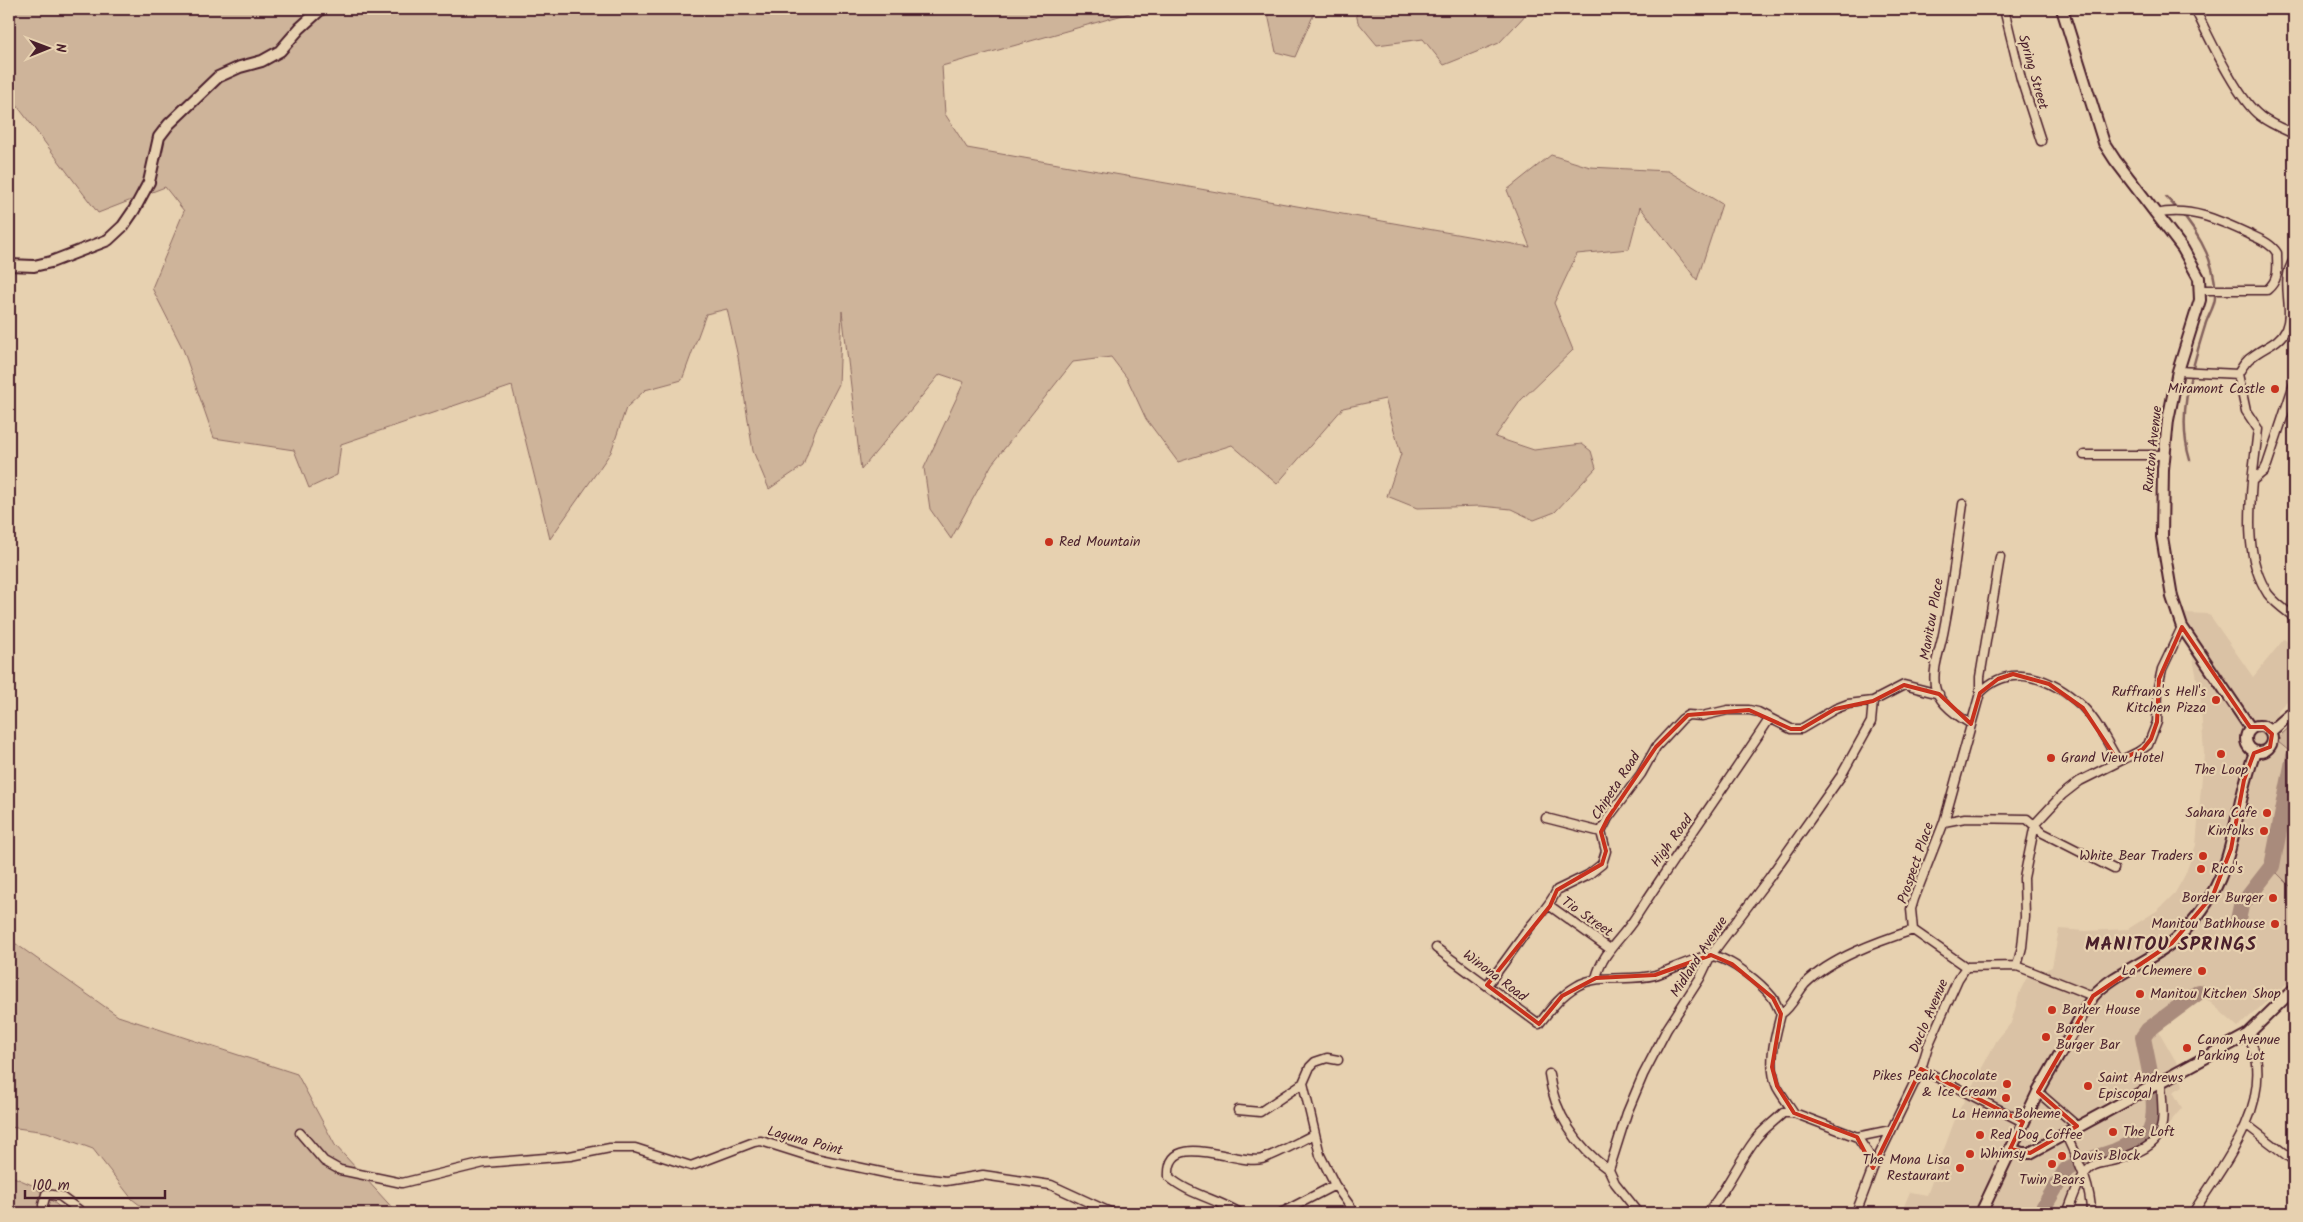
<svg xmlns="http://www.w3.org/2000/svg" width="2303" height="1222" viewBox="0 0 2303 1222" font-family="Kalam,sans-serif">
  <rect width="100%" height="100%" fill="#e7d1b0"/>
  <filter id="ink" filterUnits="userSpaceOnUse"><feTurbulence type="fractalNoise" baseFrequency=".02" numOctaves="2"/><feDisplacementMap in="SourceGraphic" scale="10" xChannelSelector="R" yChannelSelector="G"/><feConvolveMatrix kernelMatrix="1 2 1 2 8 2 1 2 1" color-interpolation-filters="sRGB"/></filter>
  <g filter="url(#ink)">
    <path fill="#dac2a5" d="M 2184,613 L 2209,614 L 2253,677 L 2284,639 L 2294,647 L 2294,694 L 2278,710 L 2280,745 L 2293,756 L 2272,872 L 2280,874 L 2294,889 L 2294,977 L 2238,1027 L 2203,996 L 2158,1030 L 2178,1065 L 2183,1086 L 2173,1092 L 2182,1108 L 2154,1141 L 2141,1151 L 2093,1166 L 2084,1175 L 2067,1213 L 1908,1213 L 1904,1206 L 1910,1192 L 1927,1195 L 1957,1114 L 1997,1040 L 2011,1023 L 2020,991 L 2026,979 L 2052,967 L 2059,929 L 2086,931 L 2128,929 L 2158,910 L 2175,893 L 2185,875 L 2196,845 L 2204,754 L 2200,694 Z"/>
    <path fill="#ceb49a" stroke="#8c6a62" d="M 9,9 L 1144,9 L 942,66 L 945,114 L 967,148 L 1530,247 L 1507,190 L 1551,155 L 1590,167 L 1668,171 L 1722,204 L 1697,280 L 1640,207 L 1629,249 L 1577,254 L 1554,303 L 1573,350 L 1521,400 L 1495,437 L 1534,450 L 1582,444 L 1591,451 L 1596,468 L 1555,512 L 1534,520 L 1511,509 L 1481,506 L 1417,508 L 1387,496 L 1401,454 L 1385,399 L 1343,408 L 1277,484 L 1232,445 L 1178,462 L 1146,419 L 1127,378 L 1111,357 L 1073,362 L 992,464 L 951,539 L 930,509 L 924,468 L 964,382 L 940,374 L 861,470 L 842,311 L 839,384 L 815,431 L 803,466 L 769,489 L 753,451 L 738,357 L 727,309 L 706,314 L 682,380 L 645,390 L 626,408 L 611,452 L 550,539 L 512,386 L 341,444 L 337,475 L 309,488 L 294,450 L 214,438 L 183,349 L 152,288 L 184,211 L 165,187 L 98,213 L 9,95 Z
      M 1273,9 L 1316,9 L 1295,57 L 1276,52 L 1268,14 Z
      M 1355,9 L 1531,9 L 1499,43 L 1444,65 L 1423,39 L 1377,45 L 1358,22 Z
      M 2294,723 L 2294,755 L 2278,742 L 2282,734 Z
      M 2294,769 L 2294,890 L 2275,871 Z
      M 9,939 L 118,1016 L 297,1074 L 335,1145 L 397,1213 L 150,1213 L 132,1199 L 93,1149 L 47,1132 L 9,1127 Z
      M 9,1175 L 32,1185 L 67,1213 L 9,1213 Z"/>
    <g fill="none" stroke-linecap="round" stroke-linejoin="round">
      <path stroke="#83605b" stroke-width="2.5" d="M 2166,197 C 2192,222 2218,260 2215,297 C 2215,307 2207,317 2205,326 C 2192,369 2176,415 2190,460
        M 2294,736 L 2294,737"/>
      <path stroke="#a98b7b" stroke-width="16" d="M 2238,920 L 2241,906 L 2272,866 L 2294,756
        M 2040,1213 L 2066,1170 L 2079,1163 L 2115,1151 L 2143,1138 L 2150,1132 C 2160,1104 2148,1066 2143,1037 L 2148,1030 L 2199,992"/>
      <defs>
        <path id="street" d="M 2004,9 L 2021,79 L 2041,141
          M 2195,9 C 2208,35 2237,99 2260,116 C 2270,124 2283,129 2294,134
          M 2156,214 C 2189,206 2219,220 2249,234 C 2259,239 2271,243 2277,253 C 2277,268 2280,279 2267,290 L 2201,290
          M 2178,371 L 2238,374 L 2246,411 L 2258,429 L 2252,481 L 2264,471 L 2267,465 L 2294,384
          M 2238,374 C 2242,367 2246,360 2253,356 C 2264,347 2280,343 2286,329 C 2295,307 2279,281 2294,260
          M 2084,455 L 2164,455
          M 2252,481 C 2249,518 2246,560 2268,594 C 2275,603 2285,610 2294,617
          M 1963,504 C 1957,546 1952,588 1944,629 C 1941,648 1932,667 1935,686 C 1938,703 1957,716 1971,724
          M 1980,693 C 2011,660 2054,680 2082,706 C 2097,721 2108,743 2118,761
          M 1546,818 L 1601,832
          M 1944,822 L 1965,818 L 2027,819 L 2043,833 L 2114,869
          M 1550,906 L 1610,949
          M 1913,930 L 1911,909 L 1914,899 L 1944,822 L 1980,693 L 1980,677 L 2000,557
          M 1913,930 L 1966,967 L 2017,966 L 2093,996
          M 1436,948 L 1539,1024 C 1550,1010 1561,995 1577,986 C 1599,973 1629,982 1655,975 C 1668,971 1703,954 1713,956 C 1731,959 1761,983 1772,997 C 1776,1002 1778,1009 1781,1014
          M 2017,966 L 2022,947 L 2025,917 L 2024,878 L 2035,824 L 2062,795 L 2080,781 L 2138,752 L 2148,745 L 2157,722 L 2158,687 L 2162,669 L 2182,627
          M 1596,978 C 1603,951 1621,940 1635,918 C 1679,850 1726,785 1770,718
          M 1487,985 C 1502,966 1515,947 1529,928 C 1540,914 1549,907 1557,890 L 1588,875 L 1602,864 L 1606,851 L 1601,832 L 1608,818 L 1641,774 L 1656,747 L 1682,719 L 1688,715 L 1702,716 L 1728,710 L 1749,710 L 1758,712 L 1791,729 L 1801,729 L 1835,709 L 1848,704 L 1873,701 L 1904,685 L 1939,694
          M 1338,1060 L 1327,1058 L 1315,1062 L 1310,1067 L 1303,1083 L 1320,1155 L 1335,1185 L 1355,1213
          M 1921,1069 L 2023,1122
          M 1549,1074 C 1554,1113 1577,1148 1609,1170
          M 2038,1092 L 2077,1126
          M 1238,1110 L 1260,1112 L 1303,1083
          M 1794,1113 L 1857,1137 L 1891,1130
          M 2247,1125 L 2294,1161
          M 300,1133 L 324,1161 L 340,1170 L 402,1183 L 484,1163 L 570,1156 L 610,1148 L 635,1148 L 691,1166 L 754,1142 L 761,1141 L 815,1158 L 890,1174 L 946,1181 L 983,1175 L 1051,1185 L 1112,1213
          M 2065,1133 C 2077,1159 2091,1184 2091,1213
          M 1857,1137 L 1868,1153 L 1873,1168
          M 44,1213 L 43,1205 L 46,1194 L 60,1196 L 83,1213
          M 1240,1213 C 1217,1199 1188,1194 1169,1177 C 1166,1127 1237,1166 1262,1159 C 1280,1153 1298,1142 1315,1134
          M 1281,1213 L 1335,1185
          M 1639,1213 L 1615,1183 L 1609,1170 L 1627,1113 L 1643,1075 L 1667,1029 L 1700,978 L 1711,955 L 1769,878 L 1841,776 L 1871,722 L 1873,701
          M 1707,1213 C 1726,1191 1737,1164 1755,1140 C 1762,1130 1774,1122 1783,1113 L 1794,1113 C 1789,1105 1782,1096 1777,1087 C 1767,1064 1775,1037 1781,1014 C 1793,1006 1796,994 1805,984 C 1831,958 1879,941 1913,930
          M 1856,1213 L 1873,1168 L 1921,1069 L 1928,1046 L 1958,979 L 1966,967
          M 2067,1213 C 2073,1200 2079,1174 2093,1166 C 2100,1162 2111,1162 2119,1159 C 2168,1143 2164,1130 2161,1084
          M 2193,1213 C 2222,1166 2266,1115 2256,1056 C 2255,1049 2250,1042 2247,1035"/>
        <path id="secondary" d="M 2062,9 L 2104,143 L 2115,160 L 2183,249 L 2199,278 L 2200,300 L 2178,371 L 2168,420 L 2163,469 L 2162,537 L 2172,597 L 2182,627 L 2251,729
          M 9,265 L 34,266 L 51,262 L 108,240 L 123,226 L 134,210 L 149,182 L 159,137 L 169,124 L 218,77 L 240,67 L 262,61 L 280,51 L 300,28 L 321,9
          M2246 739a13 13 0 1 1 26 0a13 13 0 1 1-26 0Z
          M 2270,732 L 2294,711
          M 2010,1149 L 2022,1153 L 2030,1153 L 2247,1035 L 2294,989
          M 1981,1213 L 2038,1092 L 2093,996 C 2116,971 2153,961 2177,938 C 2240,879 2228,824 2255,752"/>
      </defs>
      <use href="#street" stroke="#4a1f2b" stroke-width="11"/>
      <use href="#secondary" stroke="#4a1f2b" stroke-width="14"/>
      <use href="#street" stroke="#e7d1b0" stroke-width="8"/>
      <use href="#secondary" stroke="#e7d1b0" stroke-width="10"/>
    </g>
  </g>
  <path fill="none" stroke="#c8321e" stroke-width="4" stroke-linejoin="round" d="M 2182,627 L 2250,727 L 2264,727 L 2272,734 L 2270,747 L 2254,753 L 2244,780 L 2231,849 L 2213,895 L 2172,943 L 2093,996 L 2038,1092 L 2077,1126 L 2030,1153 L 2010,1149 L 2023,1122 L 1921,1069 L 1873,1168 L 1857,1137 L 1794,1113 L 1777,1086 L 1772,1067 L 1781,1014 L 1773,998 L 1732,964 L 1711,955 L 1655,975 L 1596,978 L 1562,996 L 1539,1024 L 1487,985 L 1550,906 L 1557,890 L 1602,864 L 1606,851 L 1601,832 L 1608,818 L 1656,747 L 1688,715 L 1749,710 L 1791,729 L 1801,729 L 1835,709 L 1873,701 L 1904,685 L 1939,694 L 1971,724 L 1980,693 L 1998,679 L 2013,674 L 2049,684 L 2083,708 L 2118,761 L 2143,749 L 2151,739 L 2157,722 L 2159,679 Z"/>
  <g fill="#c8321e" stroke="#e7d1b0" stroke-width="2">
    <circle cx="2275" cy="389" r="5"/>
    <circle cx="1049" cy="542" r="5"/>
    <circle cx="2216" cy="700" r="5"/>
    <circle cx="2221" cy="754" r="5"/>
    <circle cx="2051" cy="758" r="5"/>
    <circle cx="2267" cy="813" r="5"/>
    <circle cx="2264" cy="831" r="5"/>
    <circle cx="2203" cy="856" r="5"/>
    <circle cx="2201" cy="869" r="5"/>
    <circle cx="2273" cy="898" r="5"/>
    <circle cx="2275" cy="924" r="5"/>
    <circle cx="2202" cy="971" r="5"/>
    <circle cx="2140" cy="994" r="5"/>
    <circle cx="2052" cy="1010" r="5"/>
    <circle cx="2046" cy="1037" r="5"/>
    <circle cx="2187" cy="1048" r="5"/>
    <circle cx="2007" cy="1084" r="5"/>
    <circle cx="2088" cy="1086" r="5"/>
    <circle cx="2006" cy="1098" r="5"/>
    <circle cx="2113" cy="1132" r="5"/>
    <circle cx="1980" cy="1135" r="5"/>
    <circle cx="1970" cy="1154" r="5"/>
    <circle cx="2062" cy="1156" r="5"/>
    <circle cx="2052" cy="1164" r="5"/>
    <circle cx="1960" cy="1168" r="5"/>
  </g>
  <g text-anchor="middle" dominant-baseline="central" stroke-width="4.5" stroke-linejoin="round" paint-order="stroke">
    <g font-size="14" fill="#4a1f2b" stroke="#e7d1b0">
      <text transform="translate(2033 72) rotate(74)">Spring Street</text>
      <text transform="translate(2153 449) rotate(-84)">Ruxton Avenue</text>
      <text transform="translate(1932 619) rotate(-80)">Manitou Place</text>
      <text transform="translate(1616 786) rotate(-57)">Chipeta Road</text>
      <text transform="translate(1672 841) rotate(-54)">High Road</text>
      <text transform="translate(1916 863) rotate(-71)">Prospect Place</text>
      <text transform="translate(1587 917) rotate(35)">Tio Street</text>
      <text transform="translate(1699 957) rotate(-57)">Midland Avenue</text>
      <text transform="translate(1495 976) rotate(37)">Winona Road</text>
      <text transform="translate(1929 1016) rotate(-67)">Duclo Avenue</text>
      <text transform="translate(805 1141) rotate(15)">Laguna Point</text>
    </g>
    <g font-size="14" fill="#4a1f2b" stroke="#e7d1b0" text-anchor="start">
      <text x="2265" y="389" text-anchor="end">Miramont Castle</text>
      <text x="1059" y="542">Red Mountain</text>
      <text x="2206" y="692" text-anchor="end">Ruffrano's Hell's<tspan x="2206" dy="16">Kitchen Pizza</tspan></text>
      <text x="2061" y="758">Grand View Hotel</text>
      <text x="2221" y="770" text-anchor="middle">The Loop</text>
      <text x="2257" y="813" text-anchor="end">Sahara Cafe</text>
      <text x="2254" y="831" text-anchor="end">Kinfolks</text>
      <text x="2193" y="856" text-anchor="end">White Bear Traders</text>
      <text x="2211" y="869">Rico's</text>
      <text x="2263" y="898" text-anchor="end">Border Burger</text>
      <text x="2265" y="924" text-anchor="end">Manitou Bathhouse</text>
      <text x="2192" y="971" text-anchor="end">La Chemere</text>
      <text x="2150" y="994">Manitou Kitchen Shop</text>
      <text x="2062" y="1010">Barker House</text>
      <text x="2056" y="1029">Border<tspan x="2056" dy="16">Burger Bar</tspan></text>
      <text x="2197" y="1040">Canon Avenue<tspan x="2197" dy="16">Parking Lot</tspan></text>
      <text x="1997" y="1076" text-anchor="end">Pikes Peak Chocolate<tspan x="1997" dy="16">&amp; Ice Cream</tspan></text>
      <text x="2098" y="1078">Saint Andrews<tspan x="2098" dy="16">Episcopal</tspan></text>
      <text x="2006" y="1114" text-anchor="middle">La Henna Boheme</text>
      <text x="2123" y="1132">The Loft</text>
      <text x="1990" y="1135">Red Dog Coffee</text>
      <text x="1980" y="1154">Whimsy</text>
      <text x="2072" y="1156">Davis Block</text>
      <text x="1950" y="1160" text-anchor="end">The Mona Lisa<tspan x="1950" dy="16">Restaurant</tspan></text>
      <text x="2052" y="1180" text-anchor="middle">Twin Bears</text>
    </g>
    <g font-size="19" font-weight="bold" letter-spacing="1" fill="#4a1f2b" stroke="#e7d1b0">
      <text x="2171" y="945">MANITOU SPRINGS</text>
    </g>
  </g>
  <rect width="2303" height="1222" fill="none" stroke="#e7d1b0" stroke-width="30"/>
  <rect x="15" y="15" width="2273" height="1192" fill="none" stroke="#4a1f2b" stroke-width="2" filter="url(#ink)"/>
  <g transform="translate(48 48) rotate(89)" stroke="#e7d1b0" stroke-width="4" paint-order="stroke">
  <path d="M0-4L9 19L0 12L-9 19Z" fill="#4a1f2b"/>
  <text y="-8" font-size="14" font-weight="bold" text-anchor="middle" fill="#4a1f2b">N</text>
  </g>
  <path d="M25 1190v8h140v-8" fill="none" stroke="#4a1f2b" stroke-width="2.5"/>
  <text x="32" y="1190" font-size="15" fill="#4a1f2b" stroke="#e7d1b0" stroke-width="4" paint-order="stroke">100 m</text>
</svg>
